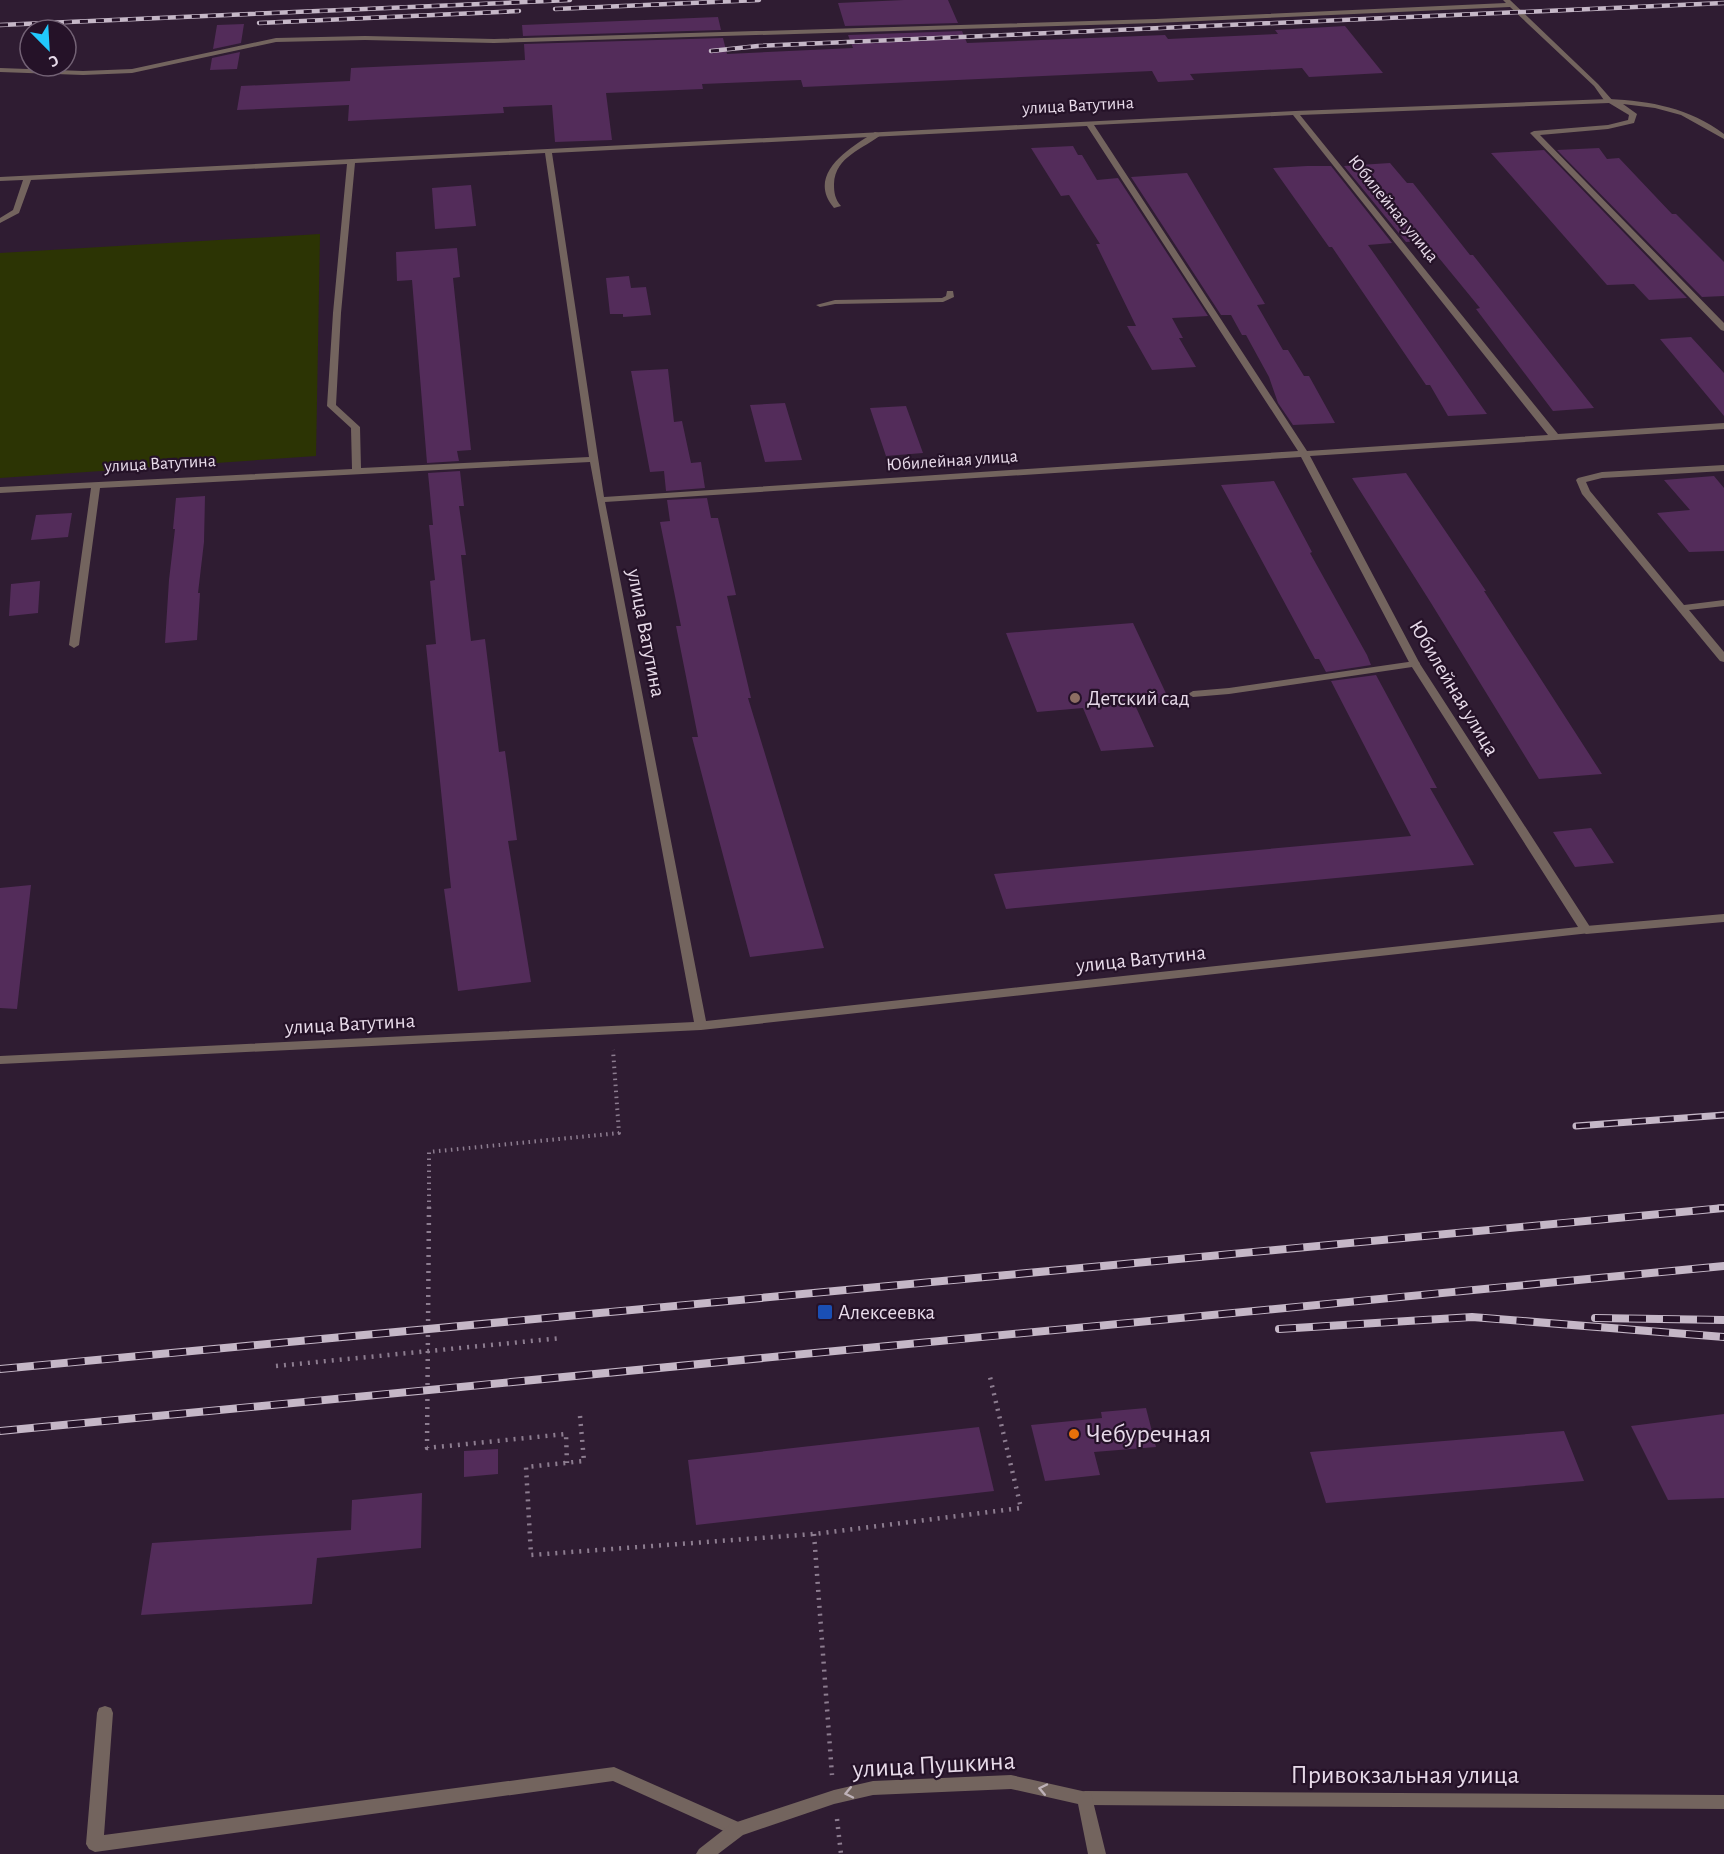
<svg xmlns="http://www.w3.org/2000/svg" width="1724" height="1854" viewBox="0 0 1724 1854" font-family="'Alegreya Sans',sans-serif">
  <rect width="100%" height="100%" fill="#2f1c32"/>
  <path fill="#2c3404" d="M 320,234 L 316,456 L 0,478 L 0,253 Z"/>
  <path fill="#532c5a" d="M 904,0 L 948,0 L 958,23 L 845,26 L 838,3 Z
    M 718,17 L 721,30 L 523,36 L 522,25 Z
    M 244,24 L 241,43 L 213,49 L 217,25 Z
    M 1345,26 L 1383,73 L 1309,77 L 1302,68 L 1190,74 L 1194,80 L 1158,82 L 1152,71 L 803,87 L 801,80 L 702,84 L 703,89 L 606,93 L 612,140 L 555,142 L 552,105 L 503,107 L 504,113 L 348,121 L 349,105 L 237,110 L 241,86 L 350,81 L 351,68 L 525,60 L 524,44 L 723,38 L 727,54 L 853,48 L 848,35 L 962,31 L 967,43 L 1165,35 L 1168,39 L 1278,34 L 1275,30 Z
    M 240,52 L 237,69 L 210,70 L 212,58 Z
    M 1073,146 L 1078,155 L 1082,155 L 1097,180 L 1118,178 L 1208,316 L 1172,318 L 1183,338 L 1179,338 L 1196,367 L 1152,370 L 1127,326 L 1136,326 L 1096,244 L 1100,244 L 1069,195 L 1061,196 L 1031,148 Z
    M 1599,148 L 1607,159 L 1619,158 L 1672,214 L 1676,214 L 1724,262 L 1724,296 L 1702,297 L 1557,150 Z
    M 1544,150 L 1687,298 L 1649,300 L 1634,284 L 1607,285 L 1491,153 Z
    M 1390,163 L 1407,183 L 1413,183 L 1470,255 L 1473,255 L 1594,408 L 1553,411 L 1476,309 L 1480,308 L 1425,241 L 1406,242 L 1344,166 Z
    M 1307,166 L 1331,166 L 1392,243 L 1368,245 L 1487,414 L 1448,416 L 1430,385 L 1426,385 L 1332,247 L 1329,247 L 1273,168 Z
    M 1187,173 L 1265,304 L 1257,305 L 1283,350 L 1288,350 L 1304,376 L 1309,376 L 1335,423 L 1293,425 L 1278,403 L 1269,377 L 1246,335 L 1242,335 L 1231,315 L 1221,315 L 1131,177 Z
    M 471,185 L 476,226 L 435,229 L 432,188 Z
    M 457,248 L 460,277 L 453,278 L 471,450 L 457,451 L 459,461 L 427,463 L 412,280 L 397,281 L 396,252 Z
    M 629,276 L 631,288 L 646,287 L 651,315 L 623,317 L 623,314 L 610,314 L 606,278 Z
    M 1691,337 L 1724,373 L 1724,416 L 1660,339 Z
    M 668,369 L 674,422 L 682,421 L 691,463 L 701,462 L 705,488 L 666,491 L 664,471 L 650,472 L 631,371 Z
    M 785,403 L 802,460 L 765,462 L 750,405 Z
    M 906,406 L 923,453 L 886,456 L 870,408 Z
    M 460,471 L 464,506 L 459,506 L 466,555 L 461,555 L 471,641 L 485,639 L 499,752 L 505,751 L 517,840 L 508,841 L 531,982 L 458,991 L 444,889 L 451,888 L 426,645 L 436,644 L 430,581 L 435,580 L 429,525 L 433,525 L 428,473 Z
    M 1406,473 L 1486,591 L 1484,591 L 1602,774 L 1539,779 L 1431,603 L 1352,478 Z
    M 1714,476 L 1724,488 L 1724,551 L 1689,552 L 1657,513 L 1690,510 L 1664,480 Z
    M 1274,481 L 1312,552 L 1310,553 L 1367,655 L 1371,665 L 1326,672 L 1319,659 L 1315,659 L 1221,485 Z
    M 205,496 L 204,542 L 198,593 L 200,593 L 197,640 L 165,643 L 169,580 L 175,529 L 173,529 L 176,498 Z
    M 707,498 L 711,518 L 718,518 L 736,595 L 727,596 L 751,698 L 748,698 L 824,948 L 750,957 L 715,825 L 692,737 L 698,737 L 676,626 L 681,626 L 660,522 L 670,521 L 667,500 Z
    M 72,513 L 68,537 L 31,540 L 36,515 Z
    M 40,581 L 38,613 L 9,616 L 11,584 Z
    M 1133,623 L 1170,702 L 1135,705 L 1154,747 L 1101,751 L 1083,708 L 1037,712 L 1006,633 Z
    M 1376,675 L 1437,788 L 1430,788 L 1474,865 L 1006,909 L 994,874 L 1411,836 L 1331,681 Z
    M 1591,828 L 1614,863 L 1575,867 L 1553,832 Z
    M 31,885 L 17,1009 L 0,1008 L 0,888 Z
    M 1146,1408 L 1156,1447 L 1094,1452 L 1100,1475 L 1045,1481 L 1031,1425 L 1102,1418 L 1101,1412 Z
    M 1724,1414 L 1724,1498 L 1668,1500 L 1631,1426 Z
    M 979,1427 L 994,1491 L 696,1525 L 688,1460 Z
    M 1564,1431 L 1584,1481 L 1326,1503 L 1310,1452 Z
    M 498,1449 L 498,1474 L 464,1477 L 464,1451 Z
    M 422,1493 L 421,1548 L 317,1558 L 312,1604 L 141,1615 L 152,1543 L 351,1530 L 352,1500 Z"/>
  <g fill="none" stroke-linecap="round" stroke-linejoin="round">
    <path stroke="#8d7d90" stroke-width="4" stroke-dasharray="1.5 4.5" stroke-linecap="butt" d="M 429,1208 L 429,1152 L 619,1133 L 613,1050"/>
    <path stroke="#8d7d90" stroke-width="4.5" stroke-dasharray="2 6" stroke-linecap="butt" d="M 429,1207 L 427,1448 L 566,1434 L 567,1463
      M 276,1366 L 562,1338
      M 580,1416 L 584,1461 L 526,1467 L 531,1555 L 814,1534 L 1021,1508 L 990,1377
      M 814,1534 L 832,1775
      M 837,1819 L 841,1854"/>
    <path fill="#73645e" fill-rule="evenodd" d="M 1503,0 L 1510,0 L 1598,84 L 1613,101 L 1612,103 L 1606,103 L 1594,86 L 1510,7 L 1156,23 L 494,43 L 365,40 L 276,42 L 132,73 L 83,75 L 0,72 L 0,68 L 83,71 L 132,69 L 276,38 L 365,36 L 494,39 L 1156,19 L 1506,3 Z
      M 875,132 L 882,134 C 864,149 835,156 834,184 C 834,193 835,199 841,206 L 834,208 C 805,174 851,147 875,132 Z
      M 947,291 L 953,291 L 954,297 L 943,302 L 835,304 L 820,307 L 816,305 L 835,300 L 942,298 L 946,296 Z
      M 1415,661 L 1419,662 L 1420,664 L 1419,666 L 1229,694 L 1193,697 L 1188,694 L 1193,691 L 1229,688 Z
      M 1724,914 L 1724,922 L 1586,934 L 1580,930 L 1586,926 Z"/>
    <path fill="#73645e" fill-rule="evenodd" d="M 1609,99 C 1651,101 1689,108 1724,134 L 1724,139 L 1681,115 L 1655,108 L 1623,104 L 1637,114 L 1634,123 L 1608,129 L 1540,135 L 1724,323 L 1724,331 L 1721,330 L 1530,133 L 1534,131 L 1608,125 L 1628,120 L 1629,115 L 1609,103 L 1300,115 L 1558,434 L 1724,423 L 1724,429 L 1310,456 L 1420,664 L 1592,930 L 1590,933 L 701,1030 L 0,1064 L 0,1056 L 694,1022 L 590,462 L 100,488 L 79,645 L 74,648 L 69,645 L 91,488 L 0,493 L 0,487 L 352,469 L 351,428 L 327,406 L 333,313 L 347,164 L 31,180 L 19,213 L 0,223 L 0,218 L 13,210 L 23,180 L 0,181 L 0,177 L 1295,111 ZM 1293,115 L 1548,435 L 1307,451 L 1094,125 ZM 1087,126 L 1298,451 L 604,497 L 552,153 ZM 545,153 L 589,457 L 361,468 L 360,427 L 336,405 L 341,313 L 355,163 ZM 1301,457 L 1410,664 L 1578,927 L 706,1021 L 605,502 Z
      M 1724,465 L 1724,471 L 1602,478 L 1586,482 L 1590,491 L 1684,605 L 1724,600 L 1724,606 L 1689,610 L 1724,652 L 1724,662 L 1720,661 L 1582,494 L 1576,480 L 1578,478 L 1602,472 Z
      M 105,1706 L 111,1708 L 113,1713 L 104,1835 L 614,1767 L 743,1824 L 746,1829 L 743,1834 L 737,1837 L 613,1781 L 95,1852 L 89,1849 L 86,1844 L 97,1713 L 99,1708 Z
      M 1085,1791 L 1724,1795 L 1724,1809 L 1085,1805 L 1079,1803 L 1076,1798 L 1079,1793 Z"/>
    <path fill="#73645e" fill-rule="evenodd" d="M 1011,1775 L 1091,1793 L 1106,1854 L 1088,1854 L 1078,1804 L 1011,1789 L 873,1795 L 834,1804 L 743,1835 L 718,1854 L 696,1854 L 699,1849 L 731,1824 L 834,1790 L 873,1781 Z"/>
    <defs>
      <path id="rail-far2" d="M 555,9 L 759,0
        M 259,23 L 519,11
        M 0,25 L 570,0
        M 711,51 L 758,46 L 1724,3"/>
      <path id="rail-far1" d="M 1576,1126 L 1724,1115
        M 1719,1208 L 1724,1208"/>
      <path id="rail" d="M 1595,1318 L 1724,1320
        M 1279,1329 L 1472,1317 L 1724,1337
        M 0,1369 L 1724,1208
        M 0,1431 L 1724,1266"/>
    </defs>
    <use href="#rail-far2" stroke="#c5b7c7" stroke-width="4.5"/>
    <use href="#rail-far1" stroke="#c5b7c7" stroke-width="7"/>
    <use href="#rail" stroke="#c5b7c7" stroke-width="8"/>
    <use href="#rail-far2" stroke="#251228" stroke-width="3" stroke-dasharray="8" stroke-linecap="butt"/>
    <use href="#rail-far1" stroke="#251228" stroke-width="4.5" stroke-dasharray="14" stroke-linecap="butt"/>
    <use href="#rail" stroke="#251228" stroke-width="6" stroke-dasharray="17" stroke-linecap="butt"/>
  </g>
  <defs><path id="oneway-chevron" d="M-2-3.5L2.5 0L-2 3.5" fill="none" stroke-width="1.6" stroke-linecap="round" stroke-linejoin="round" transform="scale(1.5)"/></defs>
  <g stroke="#beb1b8">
    <use href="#oneway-chevron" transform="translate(1043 1789) rotate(-168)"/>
    <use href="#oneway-chevron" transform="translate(849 1793) rotate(168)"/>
  </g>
  <circle fill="#8d6e63" stroke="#251228" stroke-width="2" cx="1075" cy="698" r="6"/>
  <rect fill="#1a4fb4" stroke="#251228" stroke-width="2" x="817" y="1304" width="16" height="16" rx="3"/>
  <circle fill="#e8710a" stroke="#251228" stroke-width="2" cx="1074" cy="1434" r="6"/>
  <g text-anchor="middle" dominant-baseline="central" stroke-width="4.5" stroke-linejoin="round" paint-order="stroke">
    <g font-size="18" fill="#e7dae9" stroke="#251228">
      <text transform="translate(1078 106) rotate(-3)">улица Ватутина</text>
      <text transform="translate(1393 209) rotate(51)">Юбилейная улица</text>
      <text transform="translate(952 461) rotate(-4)">Юбилейная улица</text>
      <text transform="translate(160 464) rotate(-3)">улица Ватутина</text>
    </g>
    <g font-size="21" fill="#e7dae9" stroke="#251228">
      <text transform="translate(646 633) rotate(79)">улица Ватутина</text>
      <text transform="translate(1454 688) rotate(59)">Юбилейная улица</text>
      <text transform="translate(1141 959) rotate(-6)">улица Ватутина</text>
      <text transform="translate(350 1024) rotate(-3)">улица Ватутина</text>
    </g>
    <g font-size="21" fill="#e7dae9" stroke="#251228" text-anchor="start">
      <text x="1087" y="698">Детский сад</text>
      <text x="838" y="1312">Алексеевка</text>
    </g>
    <g font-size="26" fill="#e7dae9" stroke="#251228" text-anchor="start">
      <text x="1086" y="1434">Чебуречная</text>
    </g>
    <g font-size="26" fill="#e7dae9" stroke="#251228">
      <text transform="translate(934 1765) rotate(-3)">улица Пушкина</text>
      <text x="1405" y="1775">Привокзальная улица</text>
    </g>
  </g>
  <g transform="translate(48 48) rotate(156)"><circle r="28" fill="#251228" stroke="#736275" stroke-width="1.5"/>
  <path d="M0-4.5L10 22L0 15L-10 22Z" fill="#21c9fd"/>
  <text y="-9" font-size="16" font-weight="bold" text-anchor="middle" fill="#e7dae9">С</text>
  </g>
</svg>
